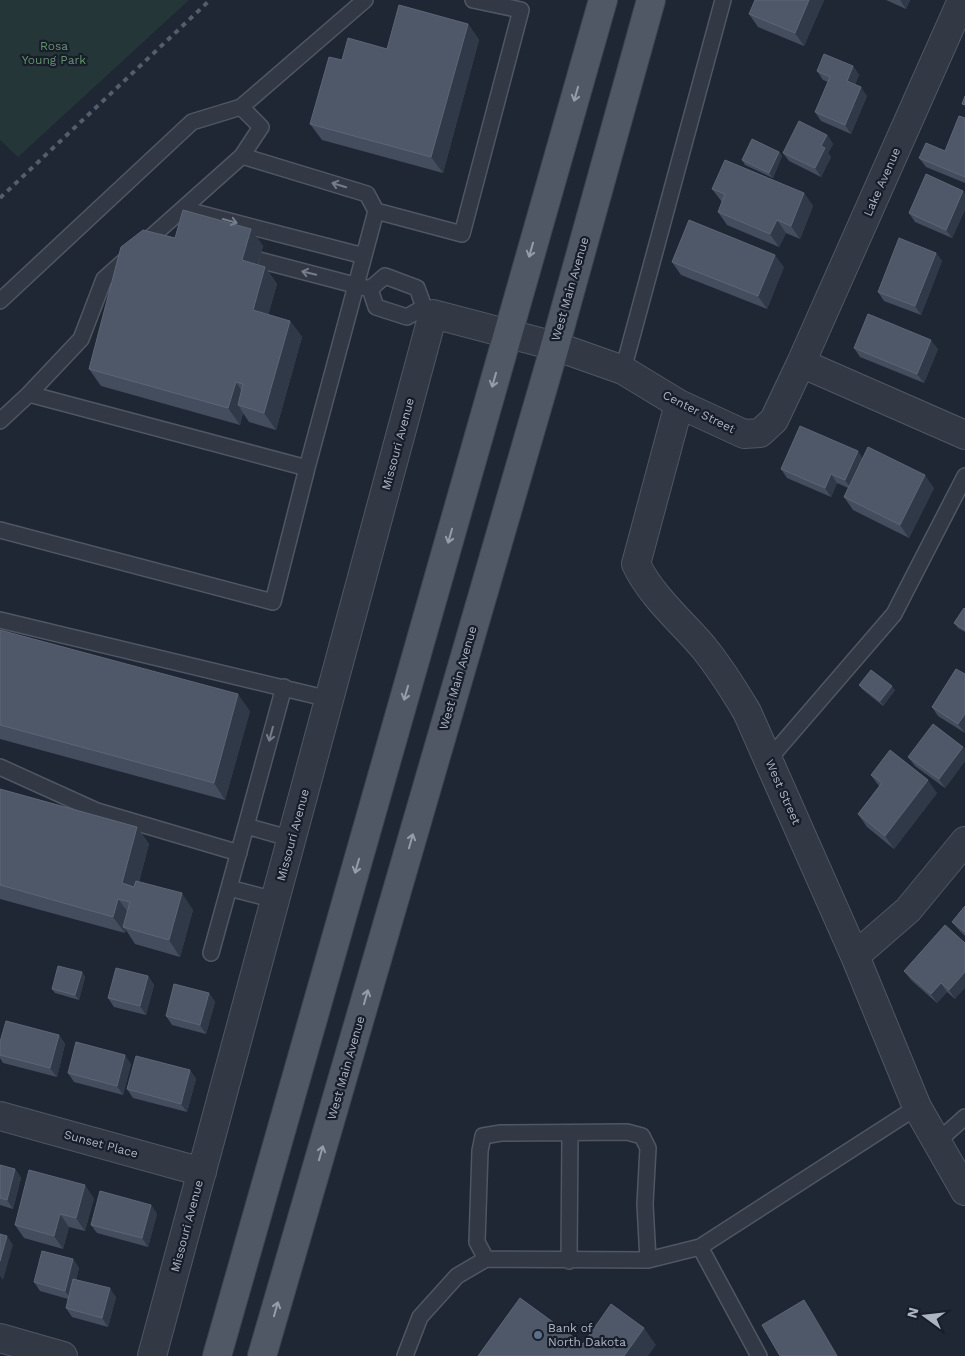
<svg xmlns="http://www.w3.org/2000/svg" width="965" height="1356" viewBox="0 0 965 1356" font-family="'Work Sans',sans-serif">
  <rect width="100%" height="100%" fill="#1f2734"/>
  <path fill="#243638" d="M 0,0 L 189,0 L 18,157 L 0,140 Z"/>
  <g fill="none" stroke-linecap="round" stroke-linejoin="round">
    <defs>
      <path id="service" d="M 242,156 L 367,194 L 376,211 L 307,468
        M 183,209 L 364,256
        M 376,211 L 462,234 L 521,10 L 473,0
        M 259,260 L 366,288
        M 385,276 L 417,288 L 424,307 L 407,317 L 376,307 L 370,289 Z
        M 0,301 L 192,122 L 241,107 L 365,0
        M 623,370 L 723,0
        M 0,421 L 29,394 L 81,339 L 104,279 L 242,156 L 261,127 L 241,107
        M 0,530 L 273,602 L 307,468 L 29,394
        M 0,620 L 329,699
        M 769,759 L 894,614 L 965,476
        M 0,767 L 97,811 L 239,853
        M 246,826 L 284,687
        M 229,888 L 275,900
        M 211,953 L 246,826 L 292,839
        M 936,1143 L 965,1117
        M 700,1247 L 759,1356
        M 486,1259 L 477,1242 L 480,1151 L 483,1136 L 501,1133 L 627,1132 L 642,1136 L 648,1148 L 645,1204 L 648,1260
        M 569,1261 L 570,1133
        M 405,1356 L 420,1317 L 457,1276 L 486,1259 L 648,1260 L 700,1247 L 917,1107"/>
      <path id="minor" d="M 801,363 L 965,435
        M 679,404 L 636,564 C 651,596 681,621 704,648 C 720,668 734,690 747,712 L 855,956 L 917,1107 L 965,1191
        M 855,956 L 908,910 L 965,841
        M 0,1116 L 202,1172
        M 0,1338 L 63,1356
        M 152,1356 L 433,314 L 555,346 L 623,370 L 679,404 L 744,434 L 760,433 L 774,420 L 801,363 L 962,0"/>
      <path id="primary" d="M 217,1356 L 603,0
        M 262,1356 L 555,346 L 651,0"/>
    </defs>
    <use href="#service" stroke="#505664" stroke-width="18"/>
    <use href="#minor" stroke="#505664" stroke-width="30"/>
    <use href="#primary" stroke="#3c424f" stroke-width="30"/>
    <use href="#service" stroke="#323945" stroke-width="15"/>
    <use href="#minor" stroke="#323945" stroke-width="28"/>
    <use href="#primary" stroke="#505866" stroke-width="28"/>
    <path stroke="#545d6c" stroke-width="4" stroke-dasharray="5 5" stroke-linecap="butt" d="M 0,198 L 210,0"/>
  </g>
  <path fill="#434d5d" d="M 824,0 L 804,46 L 758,27 L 749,14 Z
    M 886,0 L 910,0 L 906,9 Z
    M 468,24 L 479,40 L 443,173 L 322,140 L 310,124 L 342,60 L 387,49 Z
    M 853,66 L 859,75 L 855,84 L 867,96 L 851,134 L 821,121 L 815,112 L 828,82 L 823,80 L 817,71 Z
    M 965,118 L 965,183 L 926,167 L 919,158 L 945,151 Z
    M 827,135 L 833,144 L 828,153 L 831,157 L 821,177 L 789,161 L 783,153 Z
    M 779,152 L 782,156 L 773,178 L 745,165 L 742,160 Z
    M 712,189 L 804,193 L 813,206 L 800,239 L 786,233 L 779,247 L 727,225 L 718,212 L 722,202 Z
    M 965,194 L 965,210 L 952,238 L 915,222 L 909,213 Z
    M 251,229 L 263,246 L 258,265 L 265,267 L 277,284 L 268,315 L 290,321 L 302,337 L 276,430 L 249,422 L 243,413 L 240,425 L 101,386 L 89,369 L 175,238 Z
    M 936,253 L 942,261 L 921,315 L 884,301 L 878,292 Z
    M 672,262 L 784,267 L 767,309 L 681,275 Z
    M 854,348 L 938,349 L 924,383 L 860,357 Z
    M 863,458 L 934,488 L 909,538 L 853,510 L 844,497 L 848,488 L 837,483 L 831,497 L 787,478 L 781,469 Z
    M 965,609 L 965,632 L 958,628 L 954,623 Z
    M 0,630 L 250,711 L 225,800 L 0,739 Z
    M 956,669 L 965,733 L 938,716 L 932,707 Z
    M 859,685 L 895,690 L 883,706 L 862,689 Z
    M 965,749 L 965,761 L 945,788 L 915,766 L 908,757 Z
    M 871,775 L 937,793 L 894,849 L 867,827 L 858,814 L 879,786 Z
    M 0,789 L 137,827 L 149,844 L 139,882 L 193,910 L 180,957 L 135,944 L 126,930 L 125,933 L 0,899 Z
    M 965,906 L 965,936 L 959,930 L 952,922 Z
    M 965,943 L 955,999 L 947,992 L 937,1003 L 911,980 L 904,971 Z
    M 82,972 L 85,977 L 79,1000 L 55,993 L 52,989 Z
    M 148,976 L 154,985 L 146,1015 L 114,1007 L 108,998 Z
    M 209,993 L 215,1002 L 206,1034 L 172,1025 L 166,1016 Z
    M 59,1035 L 65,1044 L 57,1077 L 3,1063 L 0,1058 L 0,1042 Z
    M 131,1064 L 123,1095 L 74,1082 L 68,1073 Z
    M 190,1070 L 196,1079 L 187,1112 L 133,1098 L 127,1089 Z
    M 0,1165 L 15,1169 L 21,1178 L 13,1209 L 0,1205 Z
    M 94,1198 L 85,1231 L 69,1227 L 63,1249 L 24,1238 L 15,1225 Z
    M 151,1205 L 157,1214 L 148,1247 L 97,1233 L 91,1225 Z
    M 73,1259 L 79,1268 L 76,1280 L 116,1297 L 108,1327 L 72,1317 L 66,1308 L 68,1299 L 40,1291 L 34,1282 Z"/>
  <path fill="#303948" d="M 809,0 L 824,0 L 804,46 L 795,33 Z
    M 900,0 L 910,0 L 906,9 Z
    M 468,24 L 479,40 L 443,173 L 431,157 Z
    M 853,66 L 859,75 L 853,90 L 847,81 Z
    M 861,87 L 867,96 L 851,134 L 845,125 Z
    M 827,135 L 833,144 L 828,153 L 831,157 L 821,177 L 815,168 L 821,146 Z
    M 779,152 L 782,156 L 773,178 L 769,173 Z
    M 963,191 L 965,194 L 965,210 L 952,238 L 946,230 Z
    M 804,193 L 813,206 L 800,239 L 791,226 Z
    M 777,220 L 786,233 L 779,247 L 770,234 Z
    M 251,229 L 263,246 L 254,277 L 242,260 Z
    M 936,253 L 942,261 L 921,315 L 915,306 Z
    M 775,255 L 784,267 L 767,309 L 758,296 Z
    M 265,267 L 277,284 L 265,327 L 253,310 Z
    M 290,321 L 302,337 L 276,430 L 264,413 Z
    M 931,340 L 938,349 L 924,383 L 917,374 Z
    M 236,382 L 247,399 L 238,405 L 243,413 L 240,425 L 228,408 Z
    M 858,451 L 864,460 L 851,489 L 845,480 Z
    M 831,474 L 837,483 L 831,497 L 825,488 Z
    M 925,475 L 934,488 L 909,538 L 900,525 Z
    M 892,686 L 895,690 L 883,706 L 880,701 Z
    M 238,694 L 250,711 L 225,800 L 214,783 Z
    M 965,714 L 965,733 L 958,724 Z
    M 963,747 L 965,749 L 965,761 L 945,788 L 939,779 Z
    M 928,780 L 937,793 L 894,849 L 885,836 Z
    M 137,827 L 149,844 L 134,900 L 122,883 Z
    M 182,893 L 193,910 L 180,957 L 169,940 Z
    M 118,899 L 130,915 L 123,927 L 126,930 L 125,933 L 113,917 Z
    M 82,972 L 85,977 L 79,1000 L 75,995 Z
    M 965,972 L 965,988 L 955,999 L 949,990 Z
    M 148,976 L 154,985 L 146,1015 L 140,1006 Z
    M 941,983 L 947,992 L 937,1003 L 931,994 Z
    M 209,993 L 215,1002 L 206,1034 L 200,1025 Z
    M 59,1035 L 65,1044 L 57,1077 L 50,1068 Z
    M 125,1055 L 131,1064 L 123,1095 L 117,1086 Z
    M 190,1070 L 196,1079 L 187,1112 L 181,1104 Z
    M 15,1169 L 21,1178 L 13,1209 L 7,1200 Z
    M 85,1185 L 94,1198 L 85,1231 L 76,1218 Z
    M 151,1205 L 157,1214 L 148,1247 L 142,1238 Z
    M 60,1214 L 69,1227 L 63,1249 L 54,1236 Z
    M 7,1236 L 13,1245 L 3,1280 L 0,1276 L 0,1261 Z
    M 73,1259 L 79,1268 L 71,1299 L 65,1291 Z
    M 110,1288 L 116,1297 L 108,1327 L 102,1318 Z
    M 804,1300 L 813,1313 L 838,1356 L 837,1356 Z
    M 644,1328 L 656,1345 L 648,1356 L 624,1356 Z"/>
  <path fill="#4e5868" stroke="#5d6676" d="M 755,0 L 809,0 L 795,33 L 749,14 Z
    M 399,5 L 468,24 L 431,157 L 310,124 L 329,57 L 342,60 L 348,38 L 387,49 Z
    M 824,54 L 853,66 L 847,81 L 861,87 L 845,125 L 815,112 L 830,77 L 817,71 Z
    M 965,96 L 965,105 L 962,104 Z
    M 959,116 L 965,118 L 965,177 L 919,158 L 926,143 L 945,151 Z
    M 799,121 L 827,135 L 821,146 L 825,148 L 815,168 L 783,153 Z
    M 752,139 L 779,152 L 769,173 L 742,160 Z
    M 725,160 L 804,193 L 791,226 L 777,220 L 770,234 L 718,212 L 725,194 L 712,189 Z
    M 926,174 L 963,191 L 946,230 L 909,213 Z
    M 183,210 L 251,229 L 242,260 L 265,267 L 253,310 L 290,321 L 264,413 L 238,405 L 243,384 L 236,382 L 228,408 L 89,369 L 121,247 L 143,230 L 175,238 Z
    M 689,220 L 775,255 L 758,296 L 672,262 Z
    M 899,238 L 936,253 L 915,306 L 878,292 Z
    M 868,314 L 931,340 L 917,374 L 854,348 Z
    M 800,426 L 858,451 L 845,480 L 831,474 L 825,488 L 781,469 Z
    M 868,447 L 925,475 L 900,525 L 844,497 Z
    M 964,608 L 965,609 L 965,630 L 954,623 Z
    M 0,630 L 238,694 L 214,783 L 0,725 Z
    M 956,669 L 965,674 L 965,714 L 958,724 L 932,707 Z
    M 871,670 L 892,686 L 880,701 L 859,685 Z
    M 933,724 L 963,747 L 939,779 L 908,757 Z
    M 890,750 L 928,780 L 885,836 L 858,814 L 882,783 L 871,775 Z
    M 0,789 L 137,827 L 122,883 L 134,887 L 136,881 L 182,893 L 169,940 L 123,927 L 130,902 L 118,899 L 113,917 L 0,885 Z
    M 965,906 L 965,932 L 952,922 Z
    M 945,925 L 965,943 L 965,972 L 949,990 L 941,983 L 931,994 L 904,971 Z
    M 58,966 L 82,972 L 75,995 L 52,989 Z
    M 116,968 L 148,976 L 140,1006 L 108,998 Z
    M 174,984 L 209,993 L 200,1025 L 166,1016 Z
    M 6,1021 L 59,1035 L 50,1068 L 0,1055 L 0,1042 Z
    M 76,1042 L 125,1055 L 117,1086 L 68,1073 Z
    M 136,1056 L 190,1070 L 181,1104 L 127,1089 Z
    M 0,1165 L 15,1169 L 7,1200 L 0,1198 Z
    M 29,1170 L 85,1185 L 76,1218 L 60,1214 L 54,1236 L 15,1225 Z
    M 100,1191 L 151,1205 L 142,1238 L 91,1225 Z
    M 0,1234 L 7,1236 L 0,1261 Z
    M 42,1251 L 73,1259 L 65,1291 L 34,1282 Z
    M 73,1279 L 110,1288 L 102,1318 L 66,1308 Z
    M 520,1298 L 583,1344 L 611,1304 L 644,1328 L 624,1356 L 478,1356 Z
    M 804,1300 L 837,1356 L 780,1356 L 762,1325 Z"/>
  <defs><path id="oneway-shaft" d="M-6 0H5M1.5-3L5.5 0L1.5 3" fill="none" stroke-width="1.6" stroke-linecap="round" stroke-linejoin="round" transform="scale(1.25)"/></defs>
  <g stroke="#959cac">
    <use href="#oneway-shaft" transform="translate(576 94) rotate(106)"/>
    <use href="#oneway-shaft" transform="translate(531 250) rotate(106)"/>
    <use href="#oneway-shaft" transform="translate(494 380) rotate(106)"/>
    <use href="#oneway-shaft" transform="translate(450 536) rotate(106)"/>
    <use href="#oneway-shaft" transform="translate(406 693) rotate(106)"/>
    <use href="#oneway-shaft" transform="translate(411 841) rotate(-74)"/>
    <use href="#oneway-shaft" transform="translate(357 866) rotate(106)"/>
    <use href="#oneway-shaft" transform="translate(366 997) rotate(-74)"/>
    <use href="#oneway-shaft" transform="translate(321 1153) rotate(-74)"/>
    <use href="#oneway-shaft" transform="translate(276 1309) rotate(-74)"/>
  </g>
  <g stroke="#757c8a">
    <use href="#oneway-shaft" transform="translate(339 185) rotate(-163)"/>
    <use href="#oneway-shaft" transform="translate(230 221) rotate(15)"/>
    <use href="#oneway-shaft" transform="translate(309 273) rotate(-166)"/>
    <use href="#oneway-shaft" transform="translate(271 734) rotate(105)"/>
  </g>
  <circle fill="#5c6f8a" stroke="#181e29" stroke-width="2" cx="538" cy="1335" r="5"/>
  <g text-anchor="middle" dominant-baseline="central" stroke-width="4.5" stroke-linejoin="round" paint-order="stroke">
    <g font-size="12" fill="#649271" stroke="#181e29">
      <text x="54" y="46">Rosa<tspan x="54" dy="14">Young Park</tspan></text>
    </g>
    <g font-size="12" fill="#acb3c3" stroke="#181e29">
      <text transform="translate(882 182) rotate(-66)">Lake Avenue</text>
      <text transform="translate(570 289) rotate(-74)">West Main Avenue</text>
      <text transform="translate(699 412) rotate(27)">Center Street</text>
      <text transform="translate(398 444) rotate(-75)">Missouri Avenue</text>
      <text transform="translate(458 678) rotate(-74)">West Main Avenue</text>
      <text transform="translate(783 792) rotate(66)">West Street</text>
      <text transform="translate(293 835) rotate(-75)">Missouri Avenue</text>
      <text transform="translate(346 1068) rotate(-74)">West Main Avenue</text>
      <text transform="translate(101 1144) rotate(15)">Sunset Place</text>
      <text transform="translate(187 1226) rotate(-75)">Missouri Avenue</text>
    </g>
    <g font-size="12" fill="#acb3c3" stroke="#181e29" text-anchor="start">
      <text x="548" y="1328">Bank of<tspan x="548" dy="14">North Dakota</tspan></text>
    </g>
  </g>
  <g transform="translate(925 1316) rotate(285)" stroke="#181e29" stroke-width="4" paint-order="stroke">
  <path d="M0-4L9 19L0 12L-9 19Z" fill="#acb3c3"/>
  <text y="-8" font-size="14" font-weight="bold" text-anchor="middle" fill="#acb3c3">N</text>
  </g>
</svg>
